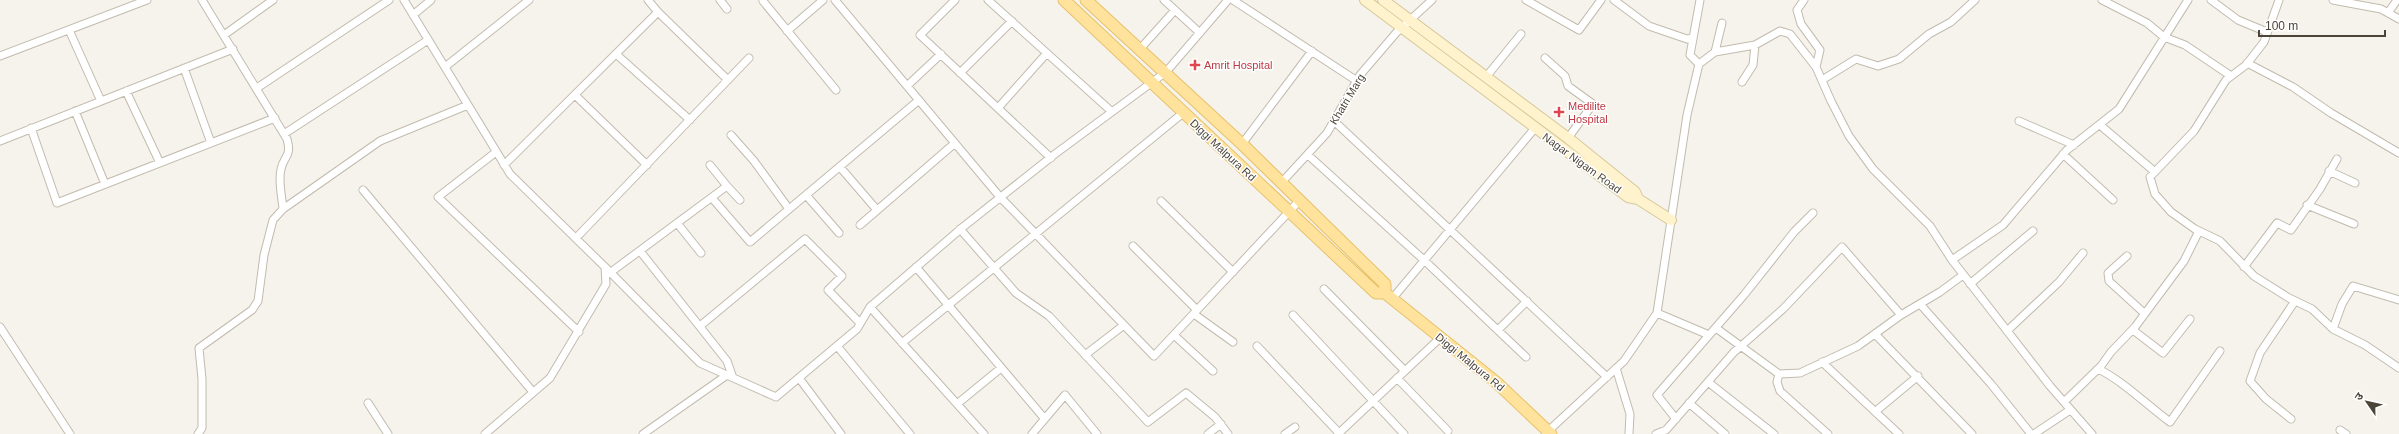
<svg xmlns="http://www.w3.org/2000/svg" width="2399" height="434" viewBox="0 0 2399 434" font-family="Arial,'Noto Sans Devanagari',sans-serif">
  <rect width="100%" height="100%" fill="#f6f3ec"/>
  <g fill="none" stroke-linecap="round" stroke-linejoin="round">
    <defs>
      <path id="street" d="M 202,0 L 287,139 C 292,157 284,155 281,169 C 278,181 282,197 283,209
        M 404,0 L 510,174 L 605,267 L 606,284 L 550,378 L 485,434
        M 648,0 L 658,12 L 728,80
        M 720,0 L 727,9
        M 835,0 L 1000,197 L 1154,356 L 1300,200
        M 955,0 L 920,35 L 1051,158
        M 988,0 L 1111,111
        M 1164,0 L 1200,33
        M 1233,0 L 1357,81
        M 1526,0 L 1579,30 L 1601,0
        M 1614,0 L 1649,26 L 1687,39 L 1693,38
        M 1804,0 L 1797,10 L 1801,24 L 1820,50 L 1816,67
        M 2102,0 L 2147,23 L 2164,37 L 2185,45 L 2231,76
        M 2211,0 L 2238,20 L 2267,32
        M 2279,0 L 2264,42 L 2246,65 L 2226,80 L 2194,131 L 2150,177 L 2155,194 L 2171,212 L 2195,229 L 2220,241 L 2254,276 L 2289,298 L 2312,309 L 2333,329 L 2342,304 L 2353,286 L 2399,300
        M 2333,0 L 2381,9 L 2399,19
        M 763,1 L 836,90
        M 2388,13 L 2397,0
        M 413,15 L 431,0
        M 69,30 L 101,101
        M 787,31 L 823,0
        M 224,35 L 273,0
        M 1140,49 L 1175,10
        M 1715,52 L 1755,45 L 1780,31 L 1790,34 L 1816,67 L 1831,101 L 1849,136 L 1873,169 L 1930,226 L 1952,260
        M 616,54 L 690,120
        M 0,56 L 147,0
        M 1545,58 L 1565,76 L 1568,86 L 1593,104 L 1568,138
        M 2247,63 L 2293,87 L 2331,113 L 2399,153
        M 1699,64 L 1715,52 L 1722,23
        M 445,67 L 529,0
        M 184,68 L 211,143
        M 960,73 L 1012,21
        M 1486,77 L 1521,34
        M 1822,80 L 1856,59 L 1878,66 L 1899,59 L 1929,34 L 1951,22 L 1975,0
        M 1742,82 L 1753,65 L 1755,45
        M 907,86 L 941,54
        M 257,88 L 389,0
        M 126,91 L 160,163
        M 575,95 L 647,165
        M 998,108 L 1047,53
        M 75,111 L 105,184
        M 1334,121 L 1607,377
        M 2019,121 L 2074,145
        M 2100,125 L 2155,172
        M 31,128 L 57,203 L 275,118
        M 284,134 L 428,40
        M 731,135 L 754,161 L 789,209
        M 0,141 L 233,49
        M 1242,144 L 1312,51
        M 496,152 L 438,197 L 579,332
        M 2063,154 L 2113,200
        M 1308,155 L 1425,261 L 1526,357
        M 504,165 L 658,12
        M 840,167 L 877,210
        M 2329,171 L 2355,183
        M 1282,182 L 1327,133 L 1360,75 L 1396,33 L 1432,0
        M 727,186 L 740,200
        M 363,190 L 533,392
        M 806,195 L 839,233
        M 712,198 L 750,242 L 919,100
        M 1161,201 L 1233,272
        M 2307,205 L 2354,224
        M 677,223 L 701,253
        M 860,225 L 955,143
        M 960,229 L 1016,293 L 1049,316 L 1148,422 L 1186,393 L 1215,417 L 1228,434
        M 576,238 L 749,58
        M 1133,246 L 1197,310
        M 640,251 L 727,361 L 733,378
        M 2127,256 L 2108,273 L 2109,281 L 2144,313
        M 605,267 L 700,363 L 776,397 L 857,329 L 870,307 L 963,227 L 1055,154 L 1166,72 L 1228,0
        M 916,267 L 1044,418
        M 2244,267 L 2277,223 L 2291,230 L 2320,189 L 2337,159
        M 611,272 L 727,186 L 710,165
        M 1970,284 L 2033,231
        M 1324,289 L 1405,371
        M 1392,299 L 1535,128
        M 1920,304 L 1991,384 L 2031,434
        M 870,307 L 984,434
        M 1657,313 L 1709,335
        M 1194,314 L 1233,342
        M 1293,315 L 1404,434
        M 1901,315 L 1940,292 L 1963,275
        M 700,326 L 805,239 L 842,276 L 828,290 L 860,323
        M 0,327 L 70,434
        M 2333,329 L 2365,345 L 2399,368
        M 1498,330 L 1527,301
        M 2133,330 L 2163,353 L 2190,319
        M 2007,331 L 2059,282 L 2083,253
        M 1875,334 L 1972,434
        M 1174,335 L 1213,371
        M 902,343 L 1183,113
        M 837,346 L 910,434
        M 1257,346 L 1339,433
        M 1085,355 L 1124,325
        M 1822,362 L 1899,434
        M 1616,368 L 1630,414 L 1629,434
        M 2098,369 C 2122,380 2148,406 2170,422 L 2220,351
        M 1779,374 L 1777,382 L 1780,391 L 1828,434
        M 799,378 L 841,434
        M 1397,378 L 1448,431
        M 1708,382 L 1774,434
        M 2064,402 L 2101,366 L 2111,352 L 2135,327 L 2184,261 L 2199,231
        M 368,403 L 388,434
        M 1689,403 L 1725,434
        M 957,404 L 1001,368
        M 1876,411 L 1918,376
        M 1676,419 L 1657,395 L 1744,295 L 1794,232 L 1813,213
        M 2291,419 L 2266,399 L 2250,381 L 2260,353 L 2295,301
        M 2340,430 L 2346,434
        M 1546,433 L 1624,361 L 1657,313 L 1687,115 L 1699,64 L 1690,55 L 1700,0
        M 198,434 L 202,428 L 202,379 L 199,348 L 252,310 L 258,301 L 264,255 L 273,220 L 283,209 L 380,141 L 468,105
        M 643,434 L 727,375
        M 1032,434 L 1065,395 L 1097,434
        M 1208,434 L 1221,424
        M 1285,434 L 1295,427
        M 1338,434 L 1440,338
        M 1656,434 L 1666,430 L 1734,352 L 1740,347 L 1783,309 L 1842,247 L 1901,315 L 1858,346 L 1800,373 L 1779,374 L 1716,328
        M 2034,434 L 2070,410
        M 2092,434 L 2050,386 L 1952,260 L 2003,225 L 2067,150 L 2119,109 L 2188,0"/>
      <path id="secondary" d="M 1365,0 L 1628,197 L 1638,199 L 1671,220
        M 1383,0 L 1568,138 L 1635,192 L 1638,199"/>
      <path id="primary" d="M 1064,0 L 1376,293 L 1385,293 L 1496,382 L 1551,434
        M 1086,0 L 1242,144 L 1385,284 L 1385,293"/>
    </defs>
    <use href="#street" stroke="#c2bbae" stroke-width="9"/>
    <use href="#secondary" stroke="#d6c79b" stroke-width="12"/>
    <use href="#primary" stroke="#e6c16a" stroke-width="13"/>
    <use href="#street" stroke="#fff" stroke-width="7"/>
    <use href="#secondary" stroke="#fff3cd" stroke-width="10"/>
    <use href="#primary" stroke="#ffe39c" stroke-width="11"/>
  </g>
  <g fill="#e0444e" stroke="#fff" stroke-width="1.5">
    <path d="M1193 59h4v4h4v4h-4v4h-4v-4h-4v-4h4z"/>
    <path d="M1557 106h4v4h4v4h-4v4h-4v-4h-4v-4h4z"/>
  </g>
  <g text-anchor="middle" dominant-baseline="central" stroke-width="3" stroke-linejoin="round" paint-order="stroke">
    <g font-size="11" fill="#be3a42" stroke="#fff" text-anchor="start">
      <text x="1204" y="65">Amrit Hospital</text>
      <text x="1568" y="106">Medilite<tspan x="1568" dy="13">Hospital</tspan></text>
    </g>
    <g font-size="11" fill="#4b4439" stroke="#fff">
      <text transform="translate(1347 99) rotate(-59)">Khatri Marg</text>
      <text transform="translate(1223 150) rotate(43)">Diggi Malpura Rd</text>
      <text transform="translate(1582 163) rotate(36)">Nagar Nigam Road</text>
      <text transform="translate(1470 362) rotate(39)">Diggi Malpura Rd</text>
    </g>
  </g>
  <g transform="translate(2367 402) rotate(304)" stroke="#ffffff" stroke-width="3" paint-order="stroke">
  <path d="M0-3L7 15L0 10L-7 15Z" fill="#4b4439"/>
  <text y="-6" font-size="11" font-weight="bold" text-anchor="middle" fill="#4b4439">उ</text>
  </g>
  <path d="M2259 30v6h126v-6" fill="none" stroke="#4b4439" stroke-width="2"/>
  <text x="2265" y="30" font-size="12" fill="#4b4439" stroke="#ffffff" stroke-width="3" paint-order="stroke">100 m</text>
</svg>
